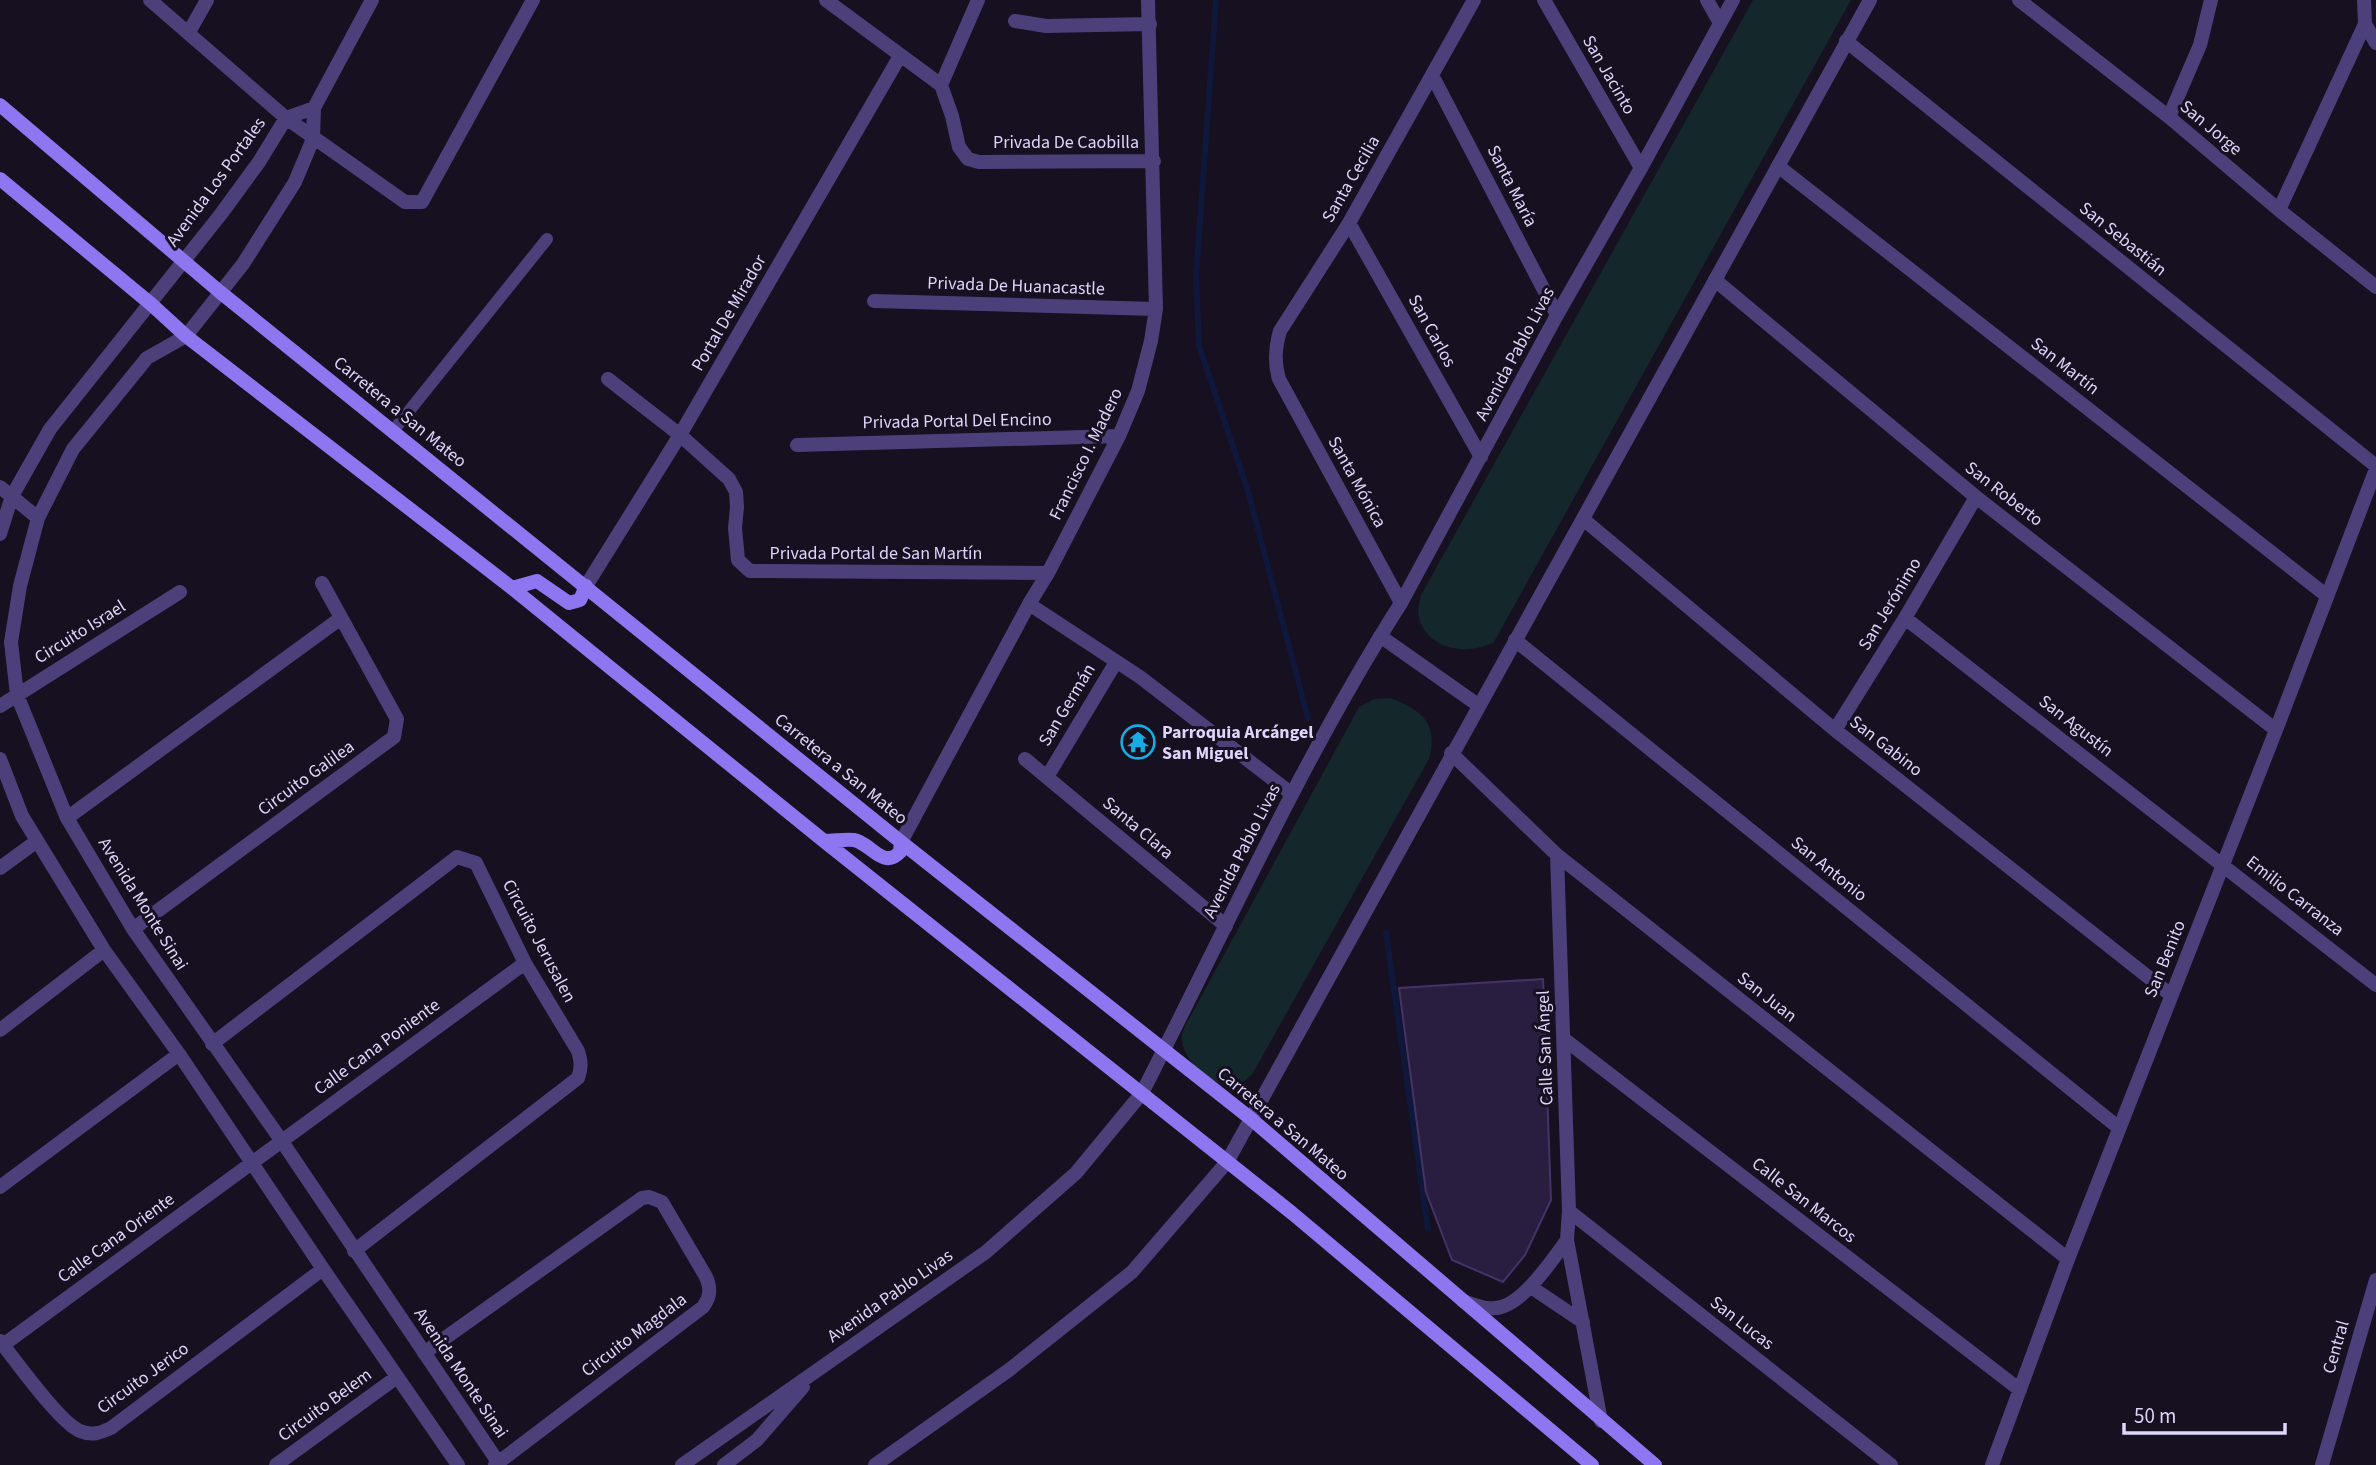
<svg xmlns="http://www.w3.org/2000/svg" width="2376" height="1465" viewBox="0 0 2376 1465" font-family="'Source Sans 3',sans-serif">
  <rect width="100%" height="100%" fill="#161021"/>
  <path fill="#14272a" d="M 1753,0 L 1851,0 L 1494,642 C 1467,657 1422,649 1418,612 C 1418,607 1420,600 1421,595 Z
    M 1391,698 C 1423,711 1438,723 1429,759 L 1253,1073 C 1247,1079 1243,1084 1234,1085 C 1212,1088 1179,1058 1182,1035 C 1183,1029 1187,1023 1189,1019 L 1359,707 L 1374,699 Z"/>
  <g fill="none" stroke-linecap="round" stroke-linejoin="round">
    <path stroke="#0f183b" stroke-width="6" d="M 1216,0 L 1196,276 L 1199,346 L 1247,488 L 1308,718
      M 1386,933 L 1428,1229"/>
  </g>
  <path fill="#2a1e40" stroke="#463269" stroke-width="2" d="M 1543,979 L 1551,1200 L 1525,1255 L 1503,1282 L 1452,1260 L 1426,1192 L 1399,988 Z"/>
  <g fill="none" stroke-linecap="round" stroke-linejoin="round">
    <path stroke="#4c407b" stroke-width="12" d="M 393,431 L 547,239"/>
    <path stroke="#4c407b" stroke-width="14" d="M 150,0 L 286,118 L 405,202 L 422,202 L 533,0
      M 372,0 L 314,108 L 313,139 L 295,182 L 243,264 L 186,336 L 147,358 L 73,449 L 38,518 L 20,586 L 11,642 L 17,695 L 67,818 L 133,929 L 281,1140 L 498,1462
      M 826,0 L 941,85 L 952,116 L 959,147 L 968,159 L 979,162 L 1154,161
      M 1544,0 L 1641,168
      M 1707,0 L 1720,23
      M 2019,0 L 2169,117 L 2279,210 L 2376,287
      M 2364,0 L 2365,24 L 2376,43
      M 1015,21 L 1046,26 L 1150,24
      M 189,32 L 207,0
      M 1846,41 L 2376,466
      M 1432,75 L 1557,315
      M 941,85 L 978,0
      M 2169,117 L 2200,45 L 2211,0
      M 1778,166 L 2327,596
      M 2279,210 L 2365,24
      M 1349,223 L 1481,457
      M 1715,280 L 1976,497 L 2276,730
      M 874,301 L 1156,309
      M 608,379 L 680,435 L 729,479 L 736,492 L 737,507 L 735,528 L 738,560 L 750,571 L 1048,573
      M 797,445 L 1119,436
      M 0,487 L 38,518
      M 1583,519 L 1835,730 L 2171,995
      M 0,534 L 12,496 L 50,429 L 221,214 L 259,162 L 286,118 L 314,108
      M 586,586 L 680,435 L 900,56
      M 1401,603 L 1279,379 C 1274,362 1275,348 1280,331 L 1349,223 L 1474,0
      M 1029,604 L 1140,677 L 1292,794
      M 1905,618 L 2376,985
      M 1515,640 L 2119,1128
      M 0,706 L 180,592
      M 1835,730 L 1905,618 L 1976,497
      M 1451,753 L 1557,855 L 2068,1259
      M 0,759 L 22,816 L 104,950 L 179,1054 L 323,1269 L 458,1465
      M 1025,759 L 1226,926
      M 1047,777 L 1116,662
      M 67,818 L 341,618
      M 901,842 L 1029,604 L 1048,573 L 1119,436 L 1138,391 L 1151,341 L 1156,309 L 1148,0
      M 1557,855 L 1569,1211 L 1567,1240 L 1601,1421
      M 0,868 L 37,841
      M 133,929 L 394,737 L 397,719 L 322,583
      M 0,1030 L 104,950
      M 1564,1039 L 2020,1390
      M 212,1044 L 457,857 L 476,863 L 525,963 L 578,1051 C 581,1061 582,1067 578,1078 L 354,1251
      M 0,1187 L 179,1054
      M 1569,1211 L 1891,1465
      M 1531,1287 L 1583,1322
      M 1463,1301 C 1475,1305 1489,1311 1501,1307 C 1525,1301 1553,1259 1567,1240
      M 0,1341 C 16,1361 60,1423 80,1431 C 92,1436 100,1433 111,1428 L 323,1269
      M 3,1345 L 525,963
      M 424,1353 L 642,1198 L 649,1197 L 662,1202 L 705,1275 C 711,1287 711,1296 703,1307 L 495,1465
      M 276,1465 L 397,1377
      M 682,1465 L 986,1252 L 1076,1173 L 1142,1093
      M 724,1465 L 757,1440 L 803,1387
      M 875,1465 L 1009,1370 L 1132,1272 L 1227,1162
      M 1992,1465 L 2068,1259 L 2276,730 L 2376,469
      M 2322,1465 L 2376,1280"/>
    <path stroke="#4c407b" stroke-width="14" d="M 1380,636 L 1478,705
      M 1142,1093 C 1226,929 1302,759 1401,603 L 1557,315 L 1641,168 L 1733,0
      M 1227,1162 L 1870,0"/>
    <path stroke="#8d76f0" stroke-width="14" d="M 0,105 L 220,292 L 901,842 L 1250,1118 L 1655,1465
      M 0,179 L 151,304 L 186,336 L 512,588 L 824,841 L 1292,1213 L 1592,1465
      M 512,588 L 537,581 L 569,603 L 580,600 L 586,586
      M 824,841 C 834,841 845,839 854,840 C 871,843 883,870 900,852 L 901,842"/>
  </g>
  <defs>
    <symbol id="temple-ring" viewBox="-11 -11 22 22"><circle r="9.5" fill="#161021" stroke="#18ade2" stroke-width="1.5"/><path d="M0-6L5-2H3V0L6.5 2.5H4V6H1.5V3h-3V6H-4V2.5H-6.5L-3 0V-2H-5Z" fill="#18ade2"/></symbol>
  </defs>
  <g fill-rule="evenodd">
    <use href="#temple-ring" x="1119" y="723" width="38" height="38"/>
  </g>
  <g text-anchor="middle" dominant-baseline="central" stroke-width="6" stroke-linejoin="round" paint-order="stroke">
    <g font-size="18" fill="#dfd4fa" stroke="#161021">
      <text transform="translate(1609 75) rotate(60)">San Jacinto</text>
      <text transform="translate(2211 128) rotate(40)">San Jorge</text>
      <text x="1066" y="142">Privada De Caobilla</text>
      <text transform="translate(1351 179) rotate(-60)">Santa Cecilia</text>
      <text transform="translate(216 182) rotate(-54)">Avenida Los Portales</text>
      <text transform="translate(1512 186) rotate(63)">Santa María</text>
      <text transform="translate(2123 239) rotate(39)">San Sebastián</text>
      <text transform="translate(1016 286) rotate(2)">Privada De Huanacastle</text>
      <text transform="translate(729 313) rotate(-60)">Portal De Mirador</text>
      <text transform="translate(1432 331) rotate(61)">San Carlos</text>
      <text transform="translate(1515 354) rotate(-62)">Avenida Pablo Livas</text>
      <text transform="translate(2065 366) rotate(38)">San Martín</text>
      <text transform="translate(400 412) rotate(39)">Carretera a San Mateo</text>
      <text transform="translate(957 421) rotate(-1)">Privada Portal Del Encino</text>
      <text transform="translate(1086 454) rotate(-64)">Francisco I. Madero</text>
      <text transform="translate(1357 482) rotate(61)">Santa Mónica</text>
      <text transform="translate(2004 494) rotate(38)">San Roberto</text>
      <text x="876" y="553">Privada Portal de San Martín</text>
      <text transform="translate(1890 604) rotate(-59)">San Jerónimo</text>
      <text transform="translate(80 632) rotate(-32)">Circuito Israel</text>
      <text transform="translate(1067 705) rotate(-59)">San Germán</text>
      <text transform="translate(2076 726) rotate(38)">San Agustín</text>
      <text transform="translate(1886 746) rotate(38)">San Gabino</text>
      <text transform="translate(841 769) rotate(39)">Carretera a San Mateo</text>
      <text transform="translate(306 778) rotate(-36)">Circuito Galilea</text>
      <text transform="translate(1138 828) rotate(40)">Santa Clara</text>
      <text transform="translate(1242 851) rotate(-63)">Avenida Pablo Livas</text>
      <text transform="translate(1829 869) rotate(39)">San Antonio</text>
      <text transform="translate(2295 896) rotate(38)">Emilio Carranza</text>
      <text transform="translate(143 904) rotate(58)">Avenida Monte Sinai</text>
      <text transform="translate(539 941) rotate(62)">Circuito Jerusalen</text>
      <text transform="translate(2165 959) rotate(-68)">San Benito</text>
      <text transform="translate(1767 997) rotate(38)">San Juan</text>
      <text transform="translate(377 1047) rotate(-36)">Calle Cana Poniente</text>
      <text transform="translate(1545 1048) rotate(-92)">Calle San Ángel</text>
      <text transform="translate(1283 1124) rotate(40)">Carretera a San Mateo</text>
      <text transform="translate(1804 1200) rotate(38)">Calle San Marcos</text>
      <text transform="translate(116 1238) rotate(-36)">Calle Cana Oriente</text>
      <text transform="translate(890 1296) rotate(-35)">Avenida Pablo Livas</text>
      <text transform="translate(1742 1323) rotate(38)">San Lucas</text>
      <text transform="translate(634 1335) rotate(-37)">Circuito Magdala</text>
      <text transform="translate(2336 1347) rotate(-74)">Central</text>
      <text transform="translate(461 1373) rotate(56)">Avenida Monte Sinai</text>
      <text transform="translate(143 1378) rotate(-36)">Circuito Jerico</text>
      <text transform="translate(325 1405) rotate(-36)">Circuito Belem</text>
    </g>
    <g font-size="18" font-weight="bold" fill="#dfd4fa" stroke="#161021" text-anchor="start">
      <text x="1162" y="732">Parroquia Arcángel<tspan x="1162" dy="21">San Miguel</tspan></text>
    </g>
  </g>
  <path d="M2124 1423v10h161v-10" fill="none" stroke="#dfd4fa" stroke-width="3.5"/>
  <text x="2134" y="1423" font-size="21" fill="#dfd4fa" stroke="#161021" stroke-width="5" paint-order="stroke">50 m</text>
</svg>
